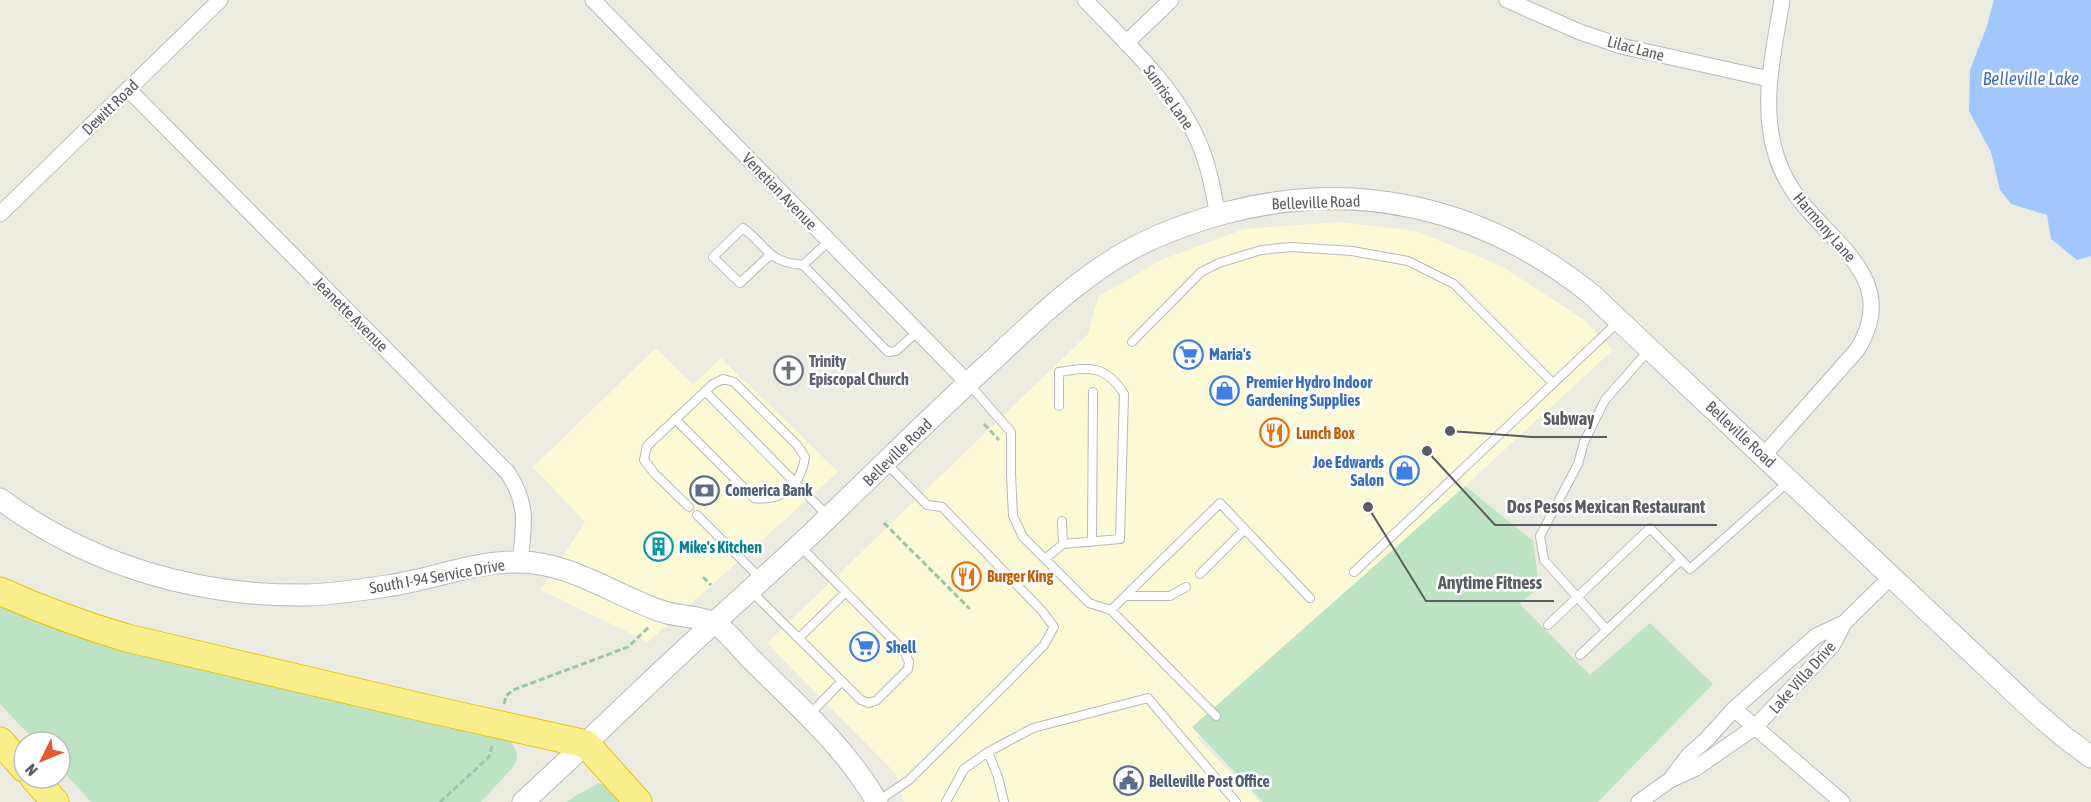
<svg xmlns="http://www.w3.org/2000/svg" width="2091" height="802" viewBox="0 0 2091 802" font-family="'Asap Condensed',sans-serif">
  <rect width="100%" height="100%" fill="#ecebe1"/>
  <path fill="#fcf9d6" d="M 1340,222 L 1417,231 L 1503,267 L 1583,319 L 1613,350 L 1465,486 L 1341,596 L 1197,738 L 1260,802 L 904,802 L 896,774 L 767,643 L 1088,334 L 1098,297 L 1161,260 L 1244,229 Z
    M 656,348 L 693,385 L 721,358 L 838,472 L 648,642 L 541,590 L 585,522 L 533,467 Z"/>
  <path fill="#bee3c4" d="M 1465,486 L 1533,541 L 1539,587 L 1520,604 L 1590,675 L 1650,623 L 1713,684 L 1598,802 L 1263,802 L 1192,727 Z
    M 0,600 L 509,739 C 516,748 520,756 514,766 L 481,802 L 91,802 L 60,768 L 60,742 L 36,742 L 0,704 Z
    M 599,783 L 607,787 L 625,802 L 567,802 L 575,796 Z"/>
  <path fill="#a1c6fc" d="M 1994,0 L 2091,0 L 2091,256 L 2077,260 L 2051,239 L 2047,215 L 2011,204 L 2000,190 L 1991,152 L 1969,111 L 1970,70 L 1987,26 Z"/>
  <g fill="none" stroke-linecap="round" stroke-linejoin="round">
    <defs>
      <path id="lane" d="M 770,255 L 740,283 L 713,257 L 743,228 C 768,247 767,262 803,265 L 888,352 L 896,351 L 918,331
        M 803,265 L 829,241
        M 1132,342 L 1201,272 L 1219,263 L 1261,250 L 1291,247 L 1352,251 L 1408,261 L 1454,284 L 1553,383
        M 969,384 L 1011,432 L 1011,474 L 1013,516 L 1023,537 L 1089,603 L 1111,610 L 1220,503 L 1310,598
        M 705,391 L 828,516
        M 675,419 L 754,498 C 783,502 801,485 805,457 L 797,445 L 734,382 L 723,379 L 713,384 L 647,446 L 644,460 L 654,473 L 689,507
        M 697,515 L 760,578
        M 1062,521 L 1063,544
        M 1092,542 L 1093,392
        M 1045,559 L 1063,544 L 1120,539 L 1124,394 C 1106,365 1090,367 1059,372 L 1059,406
        M 1354,572 L 1618,322
        M 1200,574 L 1245,529
        M 751,591 L 861,700 L 869,703 L 877,700 L 908,669 L 909,662 L 904,651 L 801,547
        M 1126,596 L 1170,596 L 1186,587
        M 1111,610 L 1216,716
        M 1548,625 L 1650,528 L 1690,569 L 1788,482
        M 1607,630 L 1544,560 L 1540,536 L 1578,464 L 1584,442 L 1605,400 L 1648,351
        M 799,638 L 846,592
        M 1580,655 L 1681,560
        M 809,715 L 842,681
        M 988,752 L 998,777 L 1004,802
        M 878,801 L 909,780 L 1005,685 L 1044,645 L 1054,627 L 1043,612 L 942,507 L 927,505 L 886,463
        M 946,802 L 964,769 L 988,752 L 1033,728 L 1148,698 L 1236,802"/>
      <path id="street" d="M 593,0 L 968,383
        M 1085,0 C 1127,44 1175,86 1199,143 C 1209,166 1213,191 1218,215
        M 1507,0 L 1580,32 L 1621,46 L 1769,79
        M 1126,43 L 1171,0
        M 128,89 L 508,473 C 529,506 524,525 520,562
        M 0,214 L 220,0
        M 1764,455 L 1857,350 C 1899,284 1839,248 1802,203 C 1791,189 1781,172 1776,155 C 1760,104 1774,51 1782,0
        M 1844,623 L 1816,636 L 1734,709 L 1707,739 L 1689,755 L 1670,780 L 1696,768 L 1755,727 L 1832,646 L 1844,623 L 1892,576
        M 1734,709 L 1842,802
        M 1639,802 L 1670,780"/>
      <path id="secondary" d="M 0,499 C 89,565 198,597 308,595 C 334,594 361,590 387,586 C 431,580 475,561 519,562 C 571,562 617,597 664,612 C 680,617 698,616 713,623 C 724,627 740,648 749,657 C 794,702 845,746 877,802
        M 523,802 C 575,755 625,705 677,657 C 728,609 782,563 832,514 C 886,462 939,409 994,359 C 1028,327 1061,295 1099,269 C 1137,242 1180,225 1225,213 C 1358,178 1483,208 1590,293 L 2035,712 L 2063,736 L 2091,757"/>
      <path id="highway" d="M 0,591 C 42,610 83,625 127,638 L 425,708 L 586,744 L 638,802
        M 0,741 L 24,768
        M 34,778 L 55,802"/>
    </defs>
    <use href="#lane" stroke="#b6b8bd" stroke-width="10"/>
    <use href="#street" stroke="#b6b8bd" stroke-width="17"/>
    <use href="#secondary" stroke="#b7b9bf" stroke-width="23"/>
    <use href="#highway" stroke="#e5c308" stroke-width="29"/>
    <path stroke="#97c4ab" stroke-width="3" stroke-dasharray="6 3" stroke-linecap="butt" d="M 984,424 L 999,440
      M 884,523 L 970,609
      M 703,577 L 711,585
      M 504,704 L 506,696 L 513,690 L 628,647 L 650,626
      M 440,802 L 489,757 L 492,745"/>
    <use href="#lane" stroke="#fff" stroke-width="8"/>
    <use href="#street" stroke="#fff" stroke-width="15"/>
    <use href="#secondary" stroke="#fff" stroke-width="21"/>
    <use href="#highway" stroke="#f9ee8b" stroke-width="27"/>
  </g>
  <defs>
    <symbol id="supermarket-ring" viewBox="-11 -11 22 22"><circle r="9.5" fill="#fff" stroke="#3f7fe0" stroke-width="1.5"/><path d="M-6-5.5h2.5l.6 2H6L4.5 2H-2.5L-4.4-4H-6ZM-1.5 3.2a1.3 1.3 0 1 0 .1 0ZM3 3.2a1.3 1.3 0 1 0 .1 0Z" fill="#3f7fe0"/></symbol>
    <symbol id="church-ring" viewBox="-11 -11 22 22"><circle r="9.5" fill="#fff" stroke="#6b7280" stroke-width="1.5"/><path d="M-1.2-6h2.4v3.5h3.3v2.4h-3.3V6h-2.4V-.1h-3.3v-2.4h3.3Z" fill="#6b7280"/></symbol>
    <symbol id="shop-ring" viewBox="-11 -11 22 22"><circle r="9.5" fill="#fff" stroke="#3f7fe0" stroke-width="1.5"/><path d="M-5-2.5h2.3a2.7 3.5 0 0 1 5.4 0H5L5.5 6h-11ZM-1.5-2.5h3a1.5 2.3 0 0 0-3 0Z" fill="#3f7fe0"/></symbol>
    <symbol id="restaurant-ring" viewBox="-11 -11 22 22"><circle r="9.5" fill="#fff" stroke="#e8710a" stroke-width="1.5"/><path d="M-5-6h1v4h1v-4h1v4h1v-4h1v5L-1.5 .5V6h-2V.5L-5-1ZM5-6V6H3V1.5H1.5Q1.5-4 5-6Z" fill="#e8710a"/></symbol>
    <symbol id="bank-ring" viewBox="-11 -11 22 22"><circle r="9.5" fill="#fff" stroke="#5c6f8a" stroke-width="1.5"/><path d="M-6-4H6V4H-6ZM0-2.3a2.3 2.3 0 1 0 0 4.6a2.3 2.3 0 1 0 0-4.6Z" fill="#5c6f8a"/></symbol>
    <symbol id="building-ring" viewBox="-11 -11 22 22"><circle r="9.5" fill="#fff" stroke="#0f9aa8" stroke-width="1.5"/><path d="M-4-6H4V6H1V3H-1V6H-4ZM-2.5-4.3h1.7v1.8h-1.7ZM.8-4.3h1.7v1.8H.8ZM-2.5-1h1.7V.8h-1.7ZM.8-1h1.7V.8H.8Z" fill="#0f9aa8"/></symbol>
    <symbol id="civic-ring" viewBox="-11 -11 22 22"><circle r="9.5" fill="#fff" stroke="#5c6f8a" stroke-width="1.5"/><path d="M-.6-6.5H3V-4.5H.6V-3L4-1V1h2V6H-6V1h2V-1L-.6-3ZM-1.2 2.5V6h2.4V2.5Z" fill="#5c6f8a"/></symbol>
  </defs>
  <g fill-rule="evenodd">
    <use href="#supermarket-ring" x="1172" y="338" width="33" height="33"/>
    <use href="#church-ring" x="772" y="354" width="33" height="33"/>
    <use href="#shop-ring" x="1208" y="374" width="33" height="33"/>
    <use href="#restaurant-ring" x="1258" y="416" width="33" height="33"/>
    <use href="#shop-ring" x="1388" y="454" width="33" height="33"/>
    <use href="#bank-ring" x="688" y="474" width="33" height="33"/>
    <use href="#building-ring" x="642" y="530" width="33" height="33"/>
    <use href="#restaurant-ring" x="950" y="560" width="33" height="33"/>
    <use href="#supermarket-ring" x="848" y="630" width="33" height="33"/>
    <use href="#civic-ring" x="1112" y="764" width="33" height="33"/>
  </g>
  <g text-anchor="middle" dominant-baseline="central" stroke-width="5" stroke-linejoin="round" paint-order="stroke">
    <g font-size="16" fill="#595c61" stroke="#fff">
      <text transform="translate(1636 48) rotate(15)">Lilac Lane</text>
      <text transform="translate(1169 97) rotate(55)">Sunrise Lane</text>
      <text transform="translate(110 107) rotate(-44)">Dewitt Road</text>
      <text transform="translate(780 191) rotate(46)">Venetian Avenue</text>
      <text transform="translate(1316 202) rotate(-2)">Belleville Road</text>
      <text transform="translate(1825 227) rotate(49)">Harmony Lane</text>
      <text transform="translate(351 314) rotate(45)">Jeanette Avenue</text>
      <text transform="translate(1741 434) rotate(43)">Belleville Road</text>
      <text transform="translate(897 452) rotate(-44)">Belleville Road</text>
      <text transform="translate(437 576) rotate(-10)">South I-94 Service Drive</text>
      <text transform="translate(1802 677) rotate(-48)">Lake Villa Drive</text>
    </g>
    <g font-size="16" font-weight="bold" fill="#366cbe" stroke="#fff" text-anchor="start">
      <text x="1209" y="354">Maria's</text>
      <text x="1246" y="382">Premier Hydro Indoor<tspan x="1246" dy="18">Gardening Supplies</tspan></text>
      <text x="1384" y="462" text-anchor="end">Joe Edwards<tspan x="1384" dy="18">Salon</tspan></text>
      <text x="886" y="647">Shell</text>
    </g>
    <g font-size="16" font-weight="bold" fill="#5b616d" stroke="#fff" text-anchor="start">
      <text x="809" y="361">Trinity<tspan x="809" dy="18">Episcopal Church</tspan></text>
    </g>
    <g font-size="16" font-weight="bold" fill="#c56008" stroke="#fff" text-anchor="start">
      <text x="1296" y="433">Lunch Box</text>
      <text x="987" y="576">Burger King</text>
    </g>
    <g font-size="16" font-weight="bold" fill="#4e5e75" stroke="#fff" text-anchor="start">
      <text x="725" y="490">Comerica Bank</text>
      <text x="1149" y="781">Belleville Post Office</text>
    </g>
    <g font-size="16" font-weight="bold" fill="#0d838f" stroke="#fff" text-anchor="start">
      <text x="679" y="547">Mike's Kitchen</text>
    </g>
    <g font-size="18" font-style="italic" fill="#456dbe" stroke="#fff">
      <text x="2031" y="78">Belleville Lake</text>
    </g>
  </g>
  <path fill="none" stroke="#595c61" stroke-width="2" d="M1450 431L1532 437H1607M1427 451L1495 525H1717M1368 507L1426 601H1554"/>
  <g fill="#595c61" stroke="#fff" stroke-width="2">
    <circle cx="1450" cy="431" r="6"/>
    <circle cx="1427" cy="451" r="6"/>
    <circle cx="1368" cy="507" r="6"/>
  </g>
  <g font-size="18" text-anchor="middle" font-weight="bold" fill="#595c61" stroke="#fff" stroke-width="5" stroke-linejoin="round" paint-order="stroke">
    <text x="1569" y="425">Subway</text>
    <text x="1606" y="513">Dos Pesos Mexican Restaurant</text>
    <text x="1490" y="589">Anytime Fitness</text>
  </g>
  <g transform="translate(42 760) rotate(227)"><circle r="28" fill="#ffffff" stroke="#bdbec0" stroke-width="1.5"/>
  <path d="M0-4.5L10 22L0 15L-10 22Z" fill="#e25b30"/>
  <text y="-9" font-size="16" font-weight="bold" text-anchor="middle" fill="#595c61">N</text>
  </g>
</svg>
